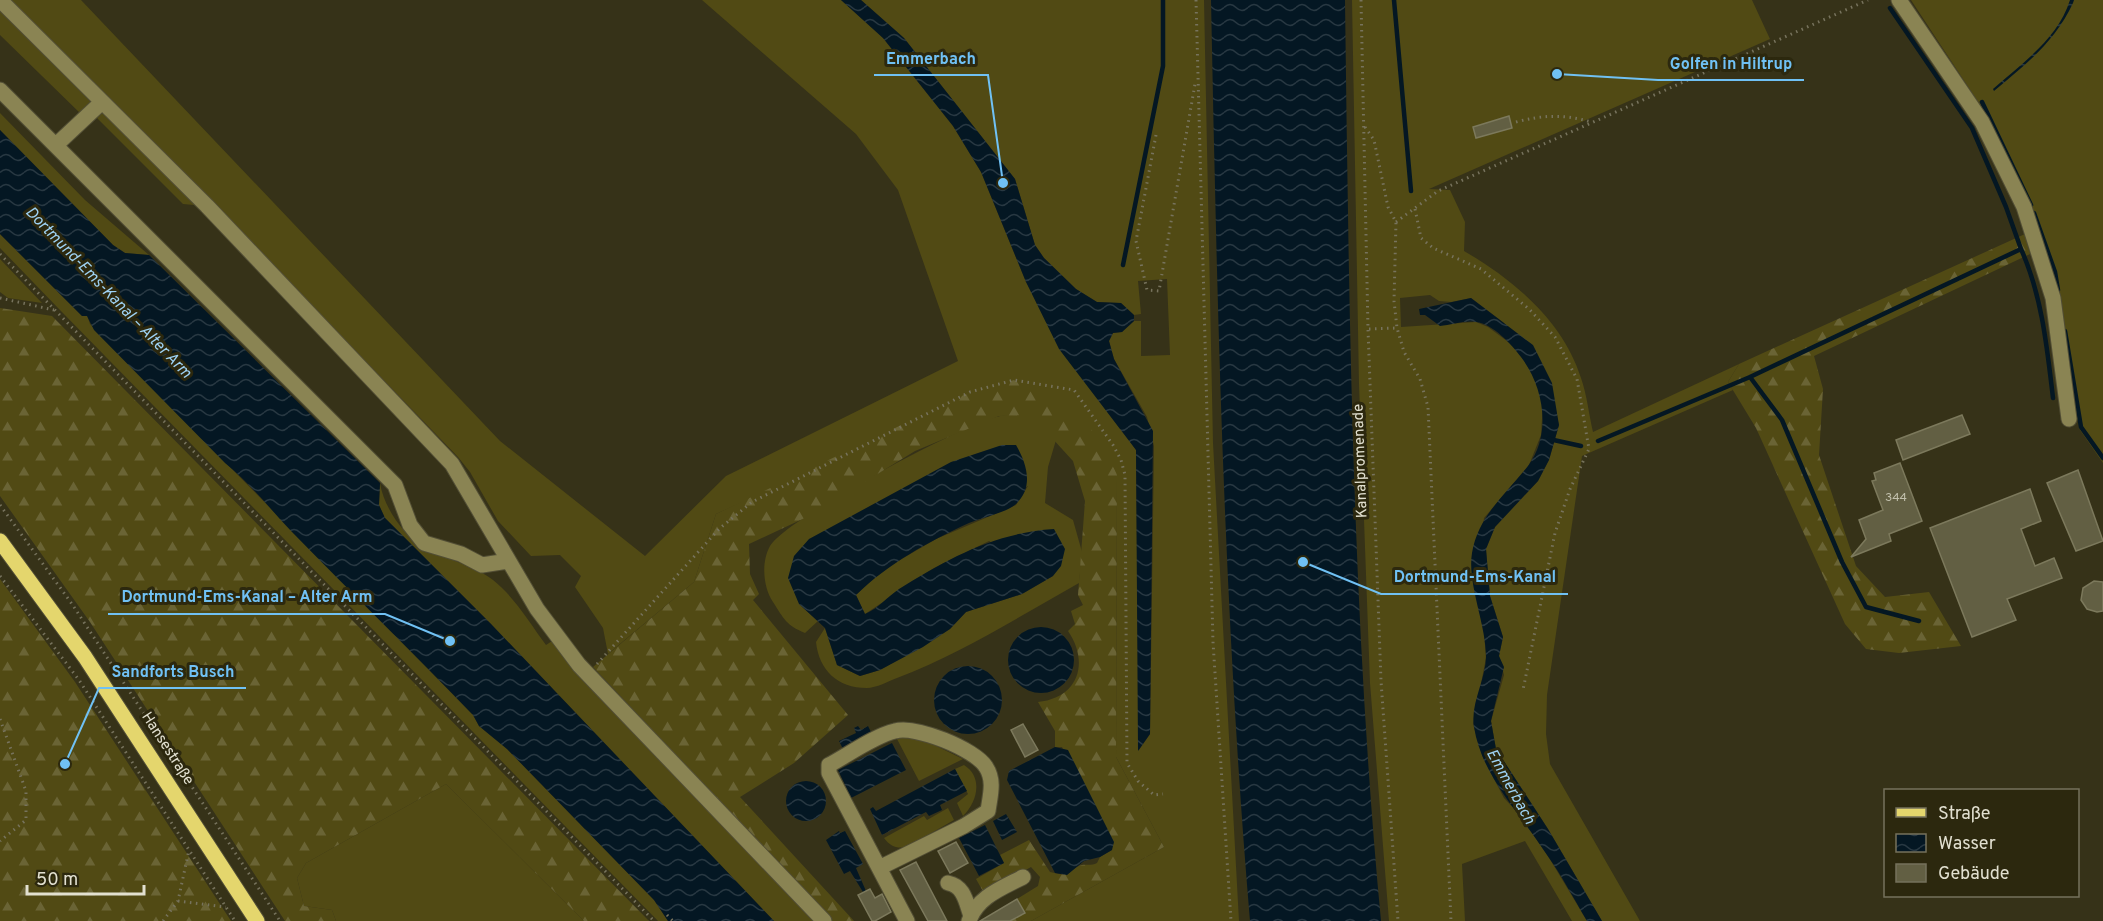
<svg xmlns="http://www.w3.org/2000/svg" width="2103" height="921" viewBox="0 0 2103 921" font-family="Overpass,sans-serif">
  <defs>
    <pattern id="forest-firs" width="22" height="20" patternUnits="userSpaceOnUse" patternTransform="scale(1.5)"><rect width="22" height="20" fill="#514a14"/><path d="M5 1l3.5 6h-7zM16 11l3.5 6h-7z" fill="#6a6435"/></pattern>
    <pattern id="water-waves" width="16" height="10" patternUnits="userSpaceOnUse" patternTransform="scale(1.5)"><rect width="16" height="10" fill="#041723"/><path d="M0 5q4-4 8 0t8 0" fill="none" stroke="#283842"/></pattern>
  </defs>
  <rect width="100%" height="100%" fill="#363218"/>
  <path fill="#514a14" d="M 0,0 L 81,0 L 500,441 L 645,556 L 726,476 L 958,361 L 898,190 L 856,134 L 702,0 L 841,0 L 883,38 L 953,126 L 981,172 L 1026,282 L 1136,450 L 1139,750 L 1150,734 L 1154,446 L 1147,417 L 1114,359 L 1109,341 L 1113,333 L 1122,332 L 1134,321 L 1141,321 L 1141,356 L 1170,355 L 1167,279 L 1138,281 L 1141,314 L 1134,315 L 1121,303 L 1097,302 L 1076,289 L 1044,258 L 1035,245 L 1015,179 L 904,38 L 861,0 L 1204,0 L 1213,443 L 1239,921 L 1031,921 L 1164,847 L 1116,757 L 1117,475 L 1014,380 L 716,514 L 694,582 L 608,654 L 603,628 L 575,587 L 581,576 L 560,555 L 531,556 L 498,521 L 470,472 L 458,457 L 216,207 L 183,204 L 89,110 L 83,116 L 0,35 Z
    M 1352,0 L 1752,0 L 1770,39 L 1429,189 L 1450,190 L 1465,222 L 1464,251 C 1514,280 1563,321 1581,378 C 1587,395 1589,415 1593,432 L 1739,364 L 1728,382 L 1733,390 L 1582,456 L 1547,695 L 1546,734 L 1550,764 L 1640,921 L 1602,921 L 1548,829 L 1496,749 L 1491,721 L 1504,675 L 1499,656 L 1503,637 L 1490,596 L 1486,549 L 1495,527 L 1538,481 L 1549,460 L 1559,425 L 1554,406 L 1504,323 L 1471,298 L 1451,302 L 1439,301 L 1430,295 L 1400,298 L 1401,327 L 1476,322 L 1488,327 L 1511,344 L 1533,372 L 1543,402 L 1541,435 L 1529,465 L 1484,518 L 1476,596 L 1484,632 L 1486,658 L 1473,724 L 1483,758 L 1504,798 L 1519,814 L 1548,856 L 1587,921 L 1572,921 L 1525,841 L 1462,864 L 1465,921 L 1389,921 L 1370,683 L 1359,384 Z
    M 1911,0 L 2103,0 L 2103,463 L 2080,430 L 2052,279 L 2028,205 L 1986,114 Z
    M 0,113 L 85,200 L 149,255 L 125,253 L 113,245 L 0,130 Z
    M 0,234 L 82,316 L 87,315 L 90,324 L 473,715 L 479,726 L 507,749 L 654,900 L 668,921 L 658,921 L 59,309 L 0,248 Z
    M 0,259 L 42,303 L 8,298 L 0,292 Z
    M 1032,415 L 1056,440 L 1048,467 L 1045,503 L 1073,520 L 1082,552 L 1079,583 C 1020,616 962,653 897,678 C 889,681 876,688 867,688 C 837,688 819,670 816,642 L 825,628 L 837,665 L 860,676 L 880,670 L 950,629 L 966,612 L 1022,594 L 1053,576 L 989,541 L 934,568 L 865,614 L 856,595 L 881,571 L 936,539 L 1016,505 L 1028,486 L 799,604 L 818,621 L 805,633 C 786,625 784,619 773,602 C 763,587 761,562 770,546 C 787,518 963,424 1000,416 C 1010,414 1021,415 1032,415 Z
    M 380,483 C 384,508 404,537 427,549 C 452,562 480,566 501,587 C 518,603 532,626 546,645 L 552,641 L 817,921 L 774,921 L 491,624 L 385,518 L 379,505 Z
    M 907,736 L 920,738 L 963,759 L 919,781 L 897,739 Z
    M 964,765 C 983,777 978,801 963,816 L 957,803 L 968,794 L 955,769 Z
    M 446,784 L 584,921 L 336,921 L 332,910 L 304,906 L 297,878 L 306,863 Z
    M 948,808 L 954,820 L 907,847 C 896,849 890,846 884,838 L 924,816 L 927,820 Z"/>
  <path fill="url(#forest-firs)" d="M 2025,234 L 2030,254 L 1814,356 L 1823,389 L 1819,455 L 1856,566 L 1885,597 L 1929,592 L 1961,646 L 1899,653 L 1866,649 L 1845,624 L 1756,428 L 1728,382 L 1739,364 Z
    M 0,308 L 52,316 L 649,921 L 584,921 L 446,784 L 306,863 L 297,878 L 304,906 L 332,910 L 336,921 L 285,921 L 90,622 L 0,496 Z
    M 1014,380 L 1091,429 L 1108,455 L 1117,475 L 1116,757 L 1164,847 L 1031,921 L 1005,921 L 1024,914 L 1017,899 L 1038,886 L 1040,877 L 1031,867 L 984,893 L 976,879 L 1004,863 L 1000,855 L 1029,840 L 1050,872 C 1075,879 1067,869 1082,865 C 1087,864 1091,866 1097,863 L 1100,857 L 1112,850 L 1062,747 L 1055,747 L 1055,731 L 1038,702 C 1078,698 1090,663 1068,631 L 1075,624 L 1071,611 L 1083,605 L 1078,595 L 1085,501 L 1073,461 L 1031,415 L 999,416 L 915,451 L 809,516 L 749,544 L 750,574 L 759,594 L 753,600 L 848,715 L 794,763 L 740,797 L 854,921 L 832,921 L 593,667 L 694,582 L 716,514 L 970,392 Z
    M 0,579 L 75,682 L 231,921 L 0,921 Z"/>
  <path fill="url(#water-waves)" d="M 841,0 L 861,0 L 904,38 L 1015,179 L 1035,245 L 1044,258 L 1076,289 L 1097,302 L 1121,303 L 1134,315 L 1134,321 L 1122,332 L 1113,333 L 1109,341 L 1114,359 L 1153,431 L 1150,734 L 1138,751 L 1136,450 L 1059,349 L 1026,282 L 981,172 L 953,126 L 883,38 Z
    M 1211,0 L 1345,0 C 1349,307 1352,615 1381,921 L 1250,921 C 1224,615 1217,307 1211,0 Z
    M 2070,0 L 2074,0 L 2073,3 C 2055,42 2026,64 1994,91 L 1993,89 C 2022,63 2058,39 2070,0 Z
    M 0,130 L 113,245 L 125,253 L 149,255 L 380,483 L 379,505 L 385,518 L 491,624 L 774,921 L 668,921 L 654,900 L 507,749 L 479,726 L 473,715 C 414,653 352,594 292,532 C 270,509 250,483 225,463 L 94,330 L 87,316 L 82,316 L 0,234 Z
    M 1471,298 L 1533,345 L 1552,383 L 1559,425 L 1549,460 L 1538,481 L 1495,527 L 1486,549 L 1490,596 L 1503,637 L 1499,656 L 1504,667 L 1491,721 L 1496,749 L 1548,829 L 1602,921 L 1587,921 C 1574,899 1562,876 1547,855 C 1521,814 1482,777 1474,727 C 1470,703 1486,680 1486,656 C 1486,624 1467,583 1472,553 C 1478,516 1506,494 1528,466 C 1552,434 1544,387 1521,357 C 1511,344 1493,324 1476,322 C 1465,320 1451,325 1440,326 L 1425,315 L 1420,315 L 1419,309 Z
    M 1002,445 L 1016,445 C 1027,464 1034,487 1016,504 C 1008,512 981,518 969,523 C 928,542 889,563 856,595 L 865,614 C 879,608 887,597 899,589 C 949,558 994,533 1054,529 L 1065,549 L 1061,566 L 1053,576 L 1022,594 L 966,612 L 950,629 L 923,647 L 880,670 L 860,676 L 837,665 L 825,628 L 799,604 L 788,578 L 794,556 L 809,539 L 951,462 Z
    M1008 660a33 33 0 1 1 66 0a33 33 0 1 1-66 0Z
    M934 700a34 34 0 1 1 68 0a34 34 0 1 1-68 0Z
    M 858,726 L 861,730 L 868,726 L 872,734 L 843,749 L 839,741 L 856,733 L 854,728 Z
    M 892,743 L 906,770 L 851,798 L 838,770 Z
    M 1055,747 L 1068,750 L 1114,842 L 1112,850 L 1100,857 L 1084,861 L 1067,875 L 1055,873 L 1007,780 L 1009,771 Z
    M 955,769 L 967,791 L 940,805 L 942,810 L 929,816 L 926,812 L 882,835 L 870,809 L 873,807 L 876,811 Z
    M786 801a20 20 0 1 1 40 0a20 20 0 1 1-40 0Z
    M 1006,814 L 1017,832 L 1002,840 L 993,821 Z
    M 985,825 L 1004,863 L 979,876 L 959,838 Z
    M 839,831 L 840,833 L 845,831 L 863,864 L 856,868 L 866,891 L 863,892 L 850,871 L 844,874 L 826,840 Z"/>
  <g fill="none" stroke-linecap="round" stroke-linejoin="round">
    <path stroke="#041723" stroke-width="4.5" d="M 1394,0 L 1411,191
      M 1890,8 L 1972,128 L 2006,207 L 2021,249
      M 1982,102 L 2031,205
      M 2034,213 L 2055,272 L 2058,290
      M 1123,265 L 1163,66 L 1163,0
      M 2065,331 L 2081,427 L 2103,458
      M 1750,377 L 1782,420 L 1842,562 L 1866,607 L 1919,621
      M 1549,439 L 1581,446
      M 1598,441 L 1750,377 L 2021,249 C 2042,296 2047,347 2053,398"/>
  </g>
  <path fill="#625f43" stroke="#7c795c" stroke-width="1.5" d="M 1509,116 L 1512,128 L 1476,138 L 1473,127 Z
    M 1962,415 L 1970,434 L 1903,460 L 1896,440 Z
    M 1900,463 L 1922,521 L 1889,534 L 1891,541 L 1851,557 L 1866,539 L 1859,520 L 1883,510 L 1872,481 L 1876,480 L 1874,473 Z
    M 2078,470 L 2103,541 L 2076,551 L 2047,483 Z
    M 2030,489 L 2041,521 L 2021,529 L 2035,566 L 2054,558 L 2062,578 L 2007,599 L 2016,620 L 1972,637 L 1930,528 Z
    M 2094,581 L 2103,582 L 2103,611 L 2097,612 L 2087,609 L 2081,600 L 2083,588 Z
    M 1023,724 L 1038,750 L 1025,757 L 1011,730 Z
    M 956,842 L 968,863 L 950,873 L 938,851 Z
    M 916,862 L 947,921 L 928,921 L 900,870 Z
    M 870,889 L 875,898 L 882,894 L 891,912 L 875,921 L 872,921 L 858,895 Z
    M 1017,899 L 1025,913 L 1010,921 L 980,921 Z"/>
  <g fill="none" stroke-linecap="round" stroke-linejoin="round">
    <defs>
      <path id="minor" d="M 0,0 L 207,206 L 452,464 L 537,609 L 579,665 L 824,921
        M 1899,0 L 1982,122 L 2024,207 L 2053,298 L 2069,419
        M 0,90 L 395,485 L 410,525 L 424,543 L 461,554 L 482,565 L 508,561
        M 56,145 L 102,102
        M 879,868 L 964,826 L 988,811 C 990,796 995,781 986,767 C 975,749 915,725 895,731 C 874,736 848,755 829,765 L 829,773 L 907,921
        M 948,883 C 964,886 966,902 971,916
        M 969,921 C 977,897 1002,888 1023,877"/>
      <path id="major" d="M 0,541 L 85,657 L 257,921"/>
    </defs>
    <use href="#minor" stroke="#524e35" stroke-width="17"/>
    <use href="#major" stroke="#524e35" stroke-width="17"/>
    <path stroke="#77735d" stroke-width="3" stroke-dasharray="1.5 4.5" stroke-linecap="butt" d="M 1196,0 L 1213,642 L 1231,921
      M 1361,0 L 1368,329 L 1381,681 L 1398,921
      M 1516,122 C 1542,115 1565,114 1591,122
      M 1365,127 L 1374,140 L 1388,207 L 1396,222 L 1394,301 L 1397,328 L 1404,352 L 1420,379 L 1428,407 L 1451,921
      M 1156,135 L 1136,241 L 1147,290 L 1159,291 L 1195,84
      M 1415,209 L 1421,238 L 1433,248 L 1481,269 L 1529,309 L 1555,337 L 1577,379 L 1589,449 L 1570,489 L 1555,533 L 1523,690
      M 1396,222 L 1438,191 L 1868,0
      M 0,254 L 654,921
      M 0,298 L 54,310
      M 1369,329 L 1397,328
      M 0,505 L 72,604 L 280,921
      M 0,576 L 79,680 L 235,921
      M 597,664 L 719,529 L 752,502 L 970,392 L 1014,380 L 1074,390 L 1113,445 L 1121,460 L 1125,475 L 1127,763 L 1138,781 L 1154,795 L 1163,794
      M 0,719 L 26,791 L 26,820 L 0,841
      M 178,901 L 226,907
      M 667,915 L 673,921
      M 163,921 L 178,901 L 189,850"/>
    <use href="#minor" stroke="#8a8453" stroke-width="15"/>
    <use href="#major" stroke="#e4d66d" stroke-width="15"/>
  </g>
  <g text-anchor="middle" dominant-baseline="central" stroke-width="6" stroke-linejoin="round" paint-order="stroke">
    <g font-size="12" fill="#c2c0ad">
      <text x="1896" y="498">344</text>
    </g>
    <g font-size="15" fill="#e2e0d0" stroke="#2c280e">
      <text transform="translate(1361 461) rotate(-92)">Kanalpromenade</text>
      <text transform="translate(167 749) rotate(57)">Hansestraße</text>
    </g>
    <g font-size="16" font-style="italic" fill="#9ed2f4" stroke="#2c280e">
      <text transform="translate(108 293) rotate(46)">Dortmund-Ems-Kanal – Alter Arm</text>
      <text transform="translate(1510 787) rotate(61)">Emmerbach</text>
    </g>
  </g>
  <path fill="none" stroke="#70c1f4" stroke-width="2" d="M1003 183L988 75H874M1557 74L1658 80H1804M1303 562L1381 594H1568M450 641L385 614H108M65 764L99 688H246"/>
  <g fill="#70c1f4" stroke="#2c280e" stroke-width="2">
    <circle cx="1003" cy="183" r="6"/>
    <circle cx="1557" cy="74" r="6"/>
    <circle cx="1303" cy="562" r="6"/>
    <circle cx="450" cy="641" r="6"/>
    <circle cx="65" cy="764" r="6"/>
  </g>
  <g font-size="16" text-anchor="middle" font-weight="bold" fill="#70c1f4" stroke="#2c280e" stroke-width="6" stroke-linejoin="round" paint-order="stroke">
    <text x="931" y="64">Emmerbach</text>
    <text x="1731" y="69">Golfen in Hiltrup</text>
    <text x="1475" y="582">Dortmund-Ems-Kanal</text>
    <text x="247" y="602">Dortmund-Ems-Kanal – Alter Arm</text>
    <text x="173" y="677">Sandforts Busch</text>
  </g>
  <rect x="1884" y="789" width="195" height="108" fill="#2c280e" stroke="#75725c" stroke-width="1.5"/>
  <rect x="1896" y="808" width="30" height="9" fill="#e4d66d" stroke="#75725c" stroke-width="1.5"/>
  <text x="1938" y="819" font-size="18" fill="#e2e0d0">Straße</text>
  <rect x="1896" y="834" width="30" height="18" fill="url(#water-waves)" stroke="#75725c" stroke-width="1.5"/>
  <text x="1938" y="849" font-size="18" fill="#e2e0d0">Wasser</text>
  <rect x="1896" y="864" width="30" height="18" fill="#625f43" stroke="#75725c" stroke-width="1.5"/>
  <text x="1938" y="879" font-size="18" fill="#e2e0d0">Gebäude</text>
  <path d="M27 885v9h117v-9" fill="none" stroke="#e2e0d0" stroke-width="3"/>
  <text x="36" y="885" font-size="18" fill="#e2e0d0" stroke="#2c280e" stroke-width="4.5" paint-order="stroke">50 m</text>
</svg>
